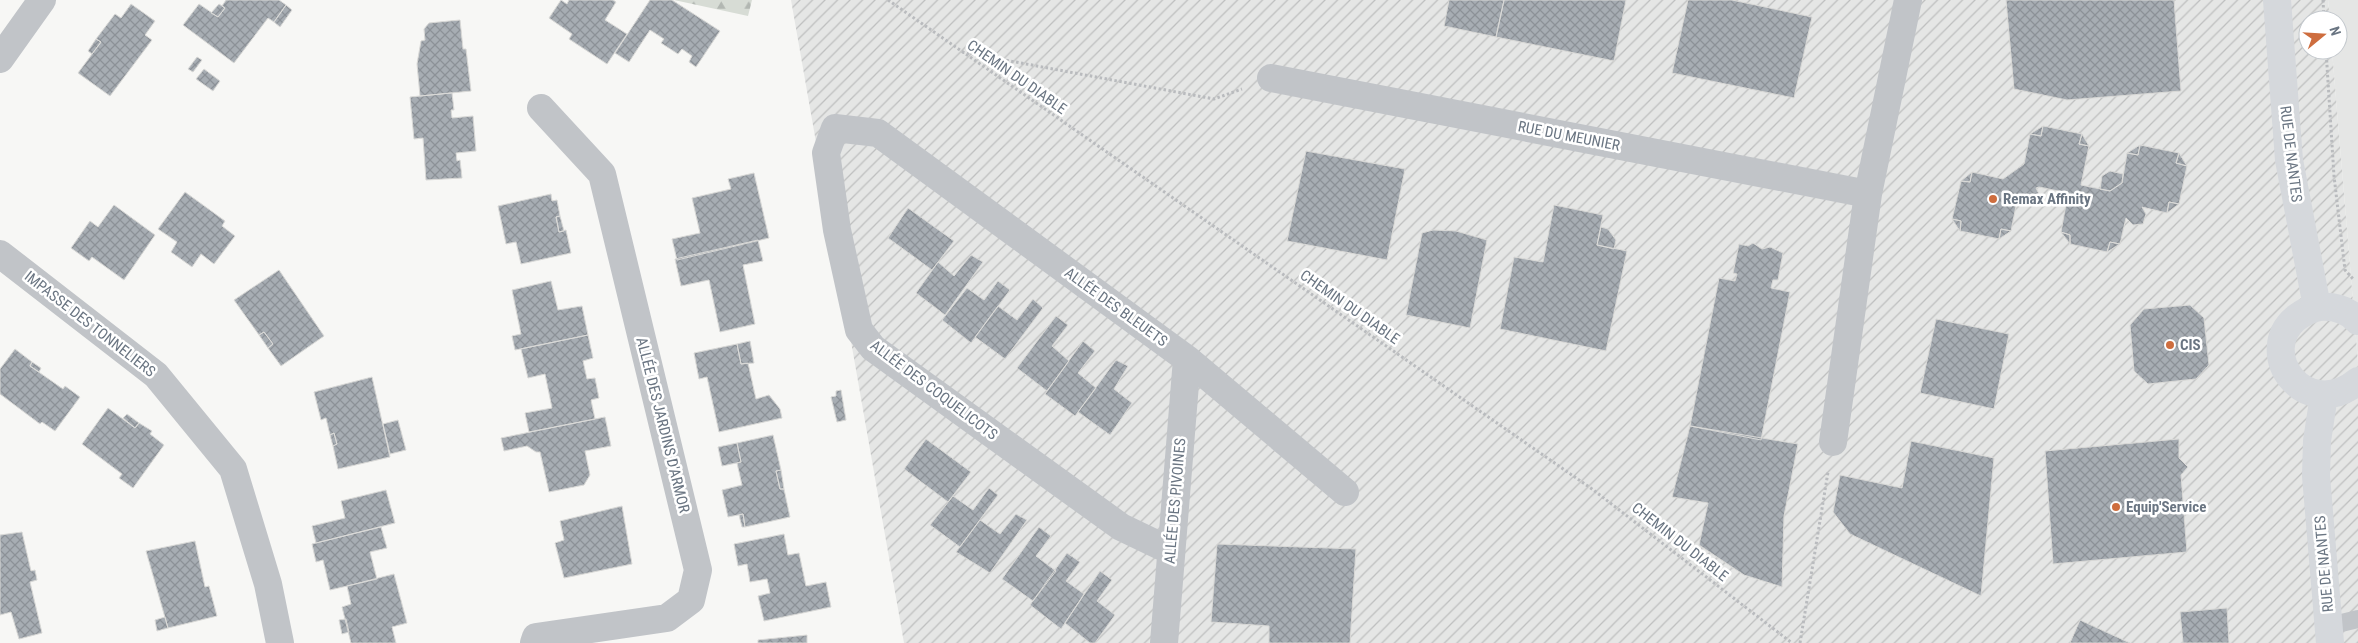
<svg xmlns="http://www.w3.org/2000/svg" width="2358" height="643" viewBox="0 0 2358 643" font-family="'Roboto Condensed',sans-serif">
  <defs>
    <pattern id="industrial-furrows" width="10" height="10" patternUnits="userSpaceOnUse" patternTransform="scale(1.25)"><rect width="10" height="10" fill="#e5e6e5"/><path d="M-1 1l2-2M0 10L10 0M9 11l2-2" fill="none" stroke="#bebfbf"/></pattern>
    <pattern id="forest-firs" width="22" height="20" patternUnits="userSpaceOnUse" patternTransform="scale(1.25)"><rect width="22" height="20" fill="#d7dcd5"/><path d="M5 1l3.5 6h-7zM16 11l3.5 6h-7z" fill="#b2b7b2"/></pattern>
    <pattern id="building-cross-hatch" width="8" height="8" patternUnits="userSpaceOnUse" patternTransform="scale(1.25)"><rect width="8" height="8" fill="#a7adb3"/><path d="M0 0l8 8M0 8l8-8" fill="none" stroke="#8c9197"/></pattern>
  </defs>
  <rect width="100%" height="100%" fill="#f7f7f5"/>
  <path fill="#e5e6e5" d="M 2328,0 L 2358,0 L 2358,362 L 2332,50 L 2338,50 L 2338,20 L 2330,20 Z"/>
  <path fill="url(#industrial-furrows)" d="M 791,0 L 2328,0 L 2330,20 L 2308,20 L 2308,50 L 2332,50 L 2358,362 L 2358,643 L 904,643 Z"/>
  <path fill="url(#forest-firs)" d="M 674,0 L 752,0 L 748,16 Z"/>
  <path fill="url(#building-cross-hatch)" stroke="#d9d9d7" d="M 226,0 L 279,0 L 286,5 L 274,22 L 268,18 L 234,63 L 183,25 L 199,4 L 218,17 L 225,8 L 222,6 Z
    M 561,0 L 567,4 L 569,0 L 613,0 L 616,2 L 605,20 L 627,34 L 607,64 L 569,39 L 572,34 L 549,18 Z
    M 650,0 L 672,0 L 720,31 L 696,67 L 689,62 L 692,56 L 682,49 L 678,54 L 661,43 L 664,39 L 650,30 L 629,62 L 615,53 Z
    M 1449,0 L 1504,0 L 1496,37 L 1444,26 Z
    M 1504,0 L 1626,0 L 1614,61 L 1496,37 Z
    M 1688,0 L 1732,0 L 1812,17 L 1794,98 L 1672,73 Z
    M 2006,0 L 2174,0 L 2181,91 L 2067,100 L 2014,89 Z
    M 131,4 L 155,21 L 145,35 L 152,40 L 110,96 L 78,73 L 101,42 L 96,39 L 115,14 L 121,18 Z
    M 219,4 L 225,8 L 218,17 L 211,13 Z
    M 286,5 L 292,10 L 280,27 L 274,22 Z
    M 460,20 L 463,49 L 466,49 L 471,91 L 420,96 L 417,64 L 421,41 L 425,40 L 424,29 L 429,23 Z
    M 96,39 L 101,42 L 92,54 L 88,51 Z
    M 197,57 L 202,60 L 193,72 L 188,69 Z
    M 204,69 L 220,81 L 213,91 L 196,79 Z
    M 452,93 L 454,110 L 451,110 L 452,118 L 473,116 L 476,151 L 456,153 L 457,161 L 460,160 L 462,178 L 426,180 L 423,138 L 414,139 L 410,97 Z
    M 2043,126 L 2041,136 L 2030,134 Z
    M 2043,126 L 2082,134 L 2079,144 L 2089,146 L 2081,185 L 2110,191 L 2122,183 L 2127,153 L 2138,155 L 2140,145 L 2179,153 L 2176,163 L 2187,166 L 2179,204 L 2169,202 L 2167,213 L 2142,207 L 2146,214 L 2143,224 L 2133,225 L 2126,218 L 2120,244 L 2110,242 L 2107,252 L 2070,244 L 2070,235 L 2061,232 L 2068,193 L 2039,187 L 2036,188 L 2039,194 L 2036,203 L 2026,204 L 2021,199 L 2017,201 L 2011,231 L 2001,229 L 1999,239 L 1960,231 L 1961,221 L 1952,219 L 1961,181 L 1970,182 L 1972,172 L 2003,179 L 2024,164 L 2030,134 L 2041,136 Z
    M 2082,134 L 2089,146 L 2079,144 Z
    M 2140,145 L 2138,155 L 2127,153 Z
    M 1306,151 L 1405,169 L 1387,260 L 1287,241 Z
    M 2179,153 L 2187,166 L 2176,163 Z
    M 2110,171 L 2123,174 L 2122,183 L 2110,191 L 2100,189 L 2102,176 Z
    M 1972,172 L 1970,182 L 1961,181 Z
    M 754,173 L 769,238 L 677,260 L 672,239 L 700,233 L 692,198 L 731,189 L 728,179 Z
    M 185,192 L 225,221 L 222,226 L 235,236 L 214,264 L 201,254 L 192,267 L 171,252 L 177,242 L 158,229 Z
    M 551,194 L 552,201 L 557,200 L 560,216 L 556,217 L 559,232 L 566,230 L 571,253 L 521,264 L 516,242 L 506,244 L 498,206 Z
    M 2169,202 L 2179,204 L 2167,213 Z
    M 114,205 L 155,235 L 124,280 L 92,257 L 89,261 L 71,248 L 90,221 L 98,227 Z
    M 1554,205 L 1603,215 L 1597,245 L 1627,251 L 1606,351 L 1500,329 L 1514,257 L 1543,262 Z
    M 908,208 L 954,241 L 932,270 L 888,238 Z
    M 560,216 L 564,231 L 559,232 L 556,217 Z
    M 1952,219 L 1961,221 L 1960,231 Z
    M 1601,227 L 1608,229 L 1616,240 L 1614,249 L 1597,245 Z
    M 2001,229 L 2011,231 L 1999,239 Z
    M 1433,230 L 1456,231 L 1487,240 L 1470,328 L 1406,315 L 1422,233 Z
    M 2061,232 L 2070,235 L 2070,244 Z
    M 758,240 L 763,261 L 743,265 L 755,324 L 720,332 L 709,280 L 681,286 L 675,259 Z
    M 2110,242 L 2120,244 L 2107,252 Z
    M 1753,243 L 1762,249 L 1770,247 L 1783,253 L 1778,280 L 1773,280 L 1771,288 L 1790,292 L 1761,440 L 1690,426 L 1719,278 L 1735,281 L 1737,274 L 1733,273 L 1739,244 L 1748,246 Z
    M 971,255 L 983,262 L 945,315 L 916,293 L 938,262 L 954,276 Z
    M 279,270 L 324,336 L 281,366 L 268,348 L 273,344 L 264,332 L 259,335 L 234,300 Z
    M 551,281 L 558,310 L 582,306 L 588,335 L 515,350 L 512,336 L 521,334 L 512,290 Z
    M 998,281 L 1010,290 L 971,343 L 942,320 L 967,288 L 984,300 Z
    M 1033,299 L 1043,308 L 1005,359 L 975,337 L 998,306 L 1017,320 Z
    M 2190,305 L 2204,318 L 2209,365 L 2196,379 L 2148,384 L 2134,371 L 2130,325 L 2144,309 Z
    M 1056,316 L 1068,325 L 1052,346 L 1069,361 L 1047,391 L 1017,368 Z
    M 1936,319 L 2009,334 L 1994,409 L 1920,393 Z
    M 264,332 L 273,344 L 268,348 L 259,335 Z
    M 588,335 L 593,358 L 583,361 L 587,379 L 595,378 L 599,398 L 591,400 L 595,419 L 529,432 L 525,413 L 552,408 L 545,374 L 528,378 L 521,349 Z
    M 750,341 L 754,363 L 741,364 L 737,344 Z
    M 1083,341 L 1095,351 L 1078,373 L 1096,388 L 1075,416 L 1045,394 Z
    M 737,344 L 741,364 L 748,363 L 756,399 L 769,395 L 780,409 L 782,418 L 719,432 L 707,377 L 699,379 L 694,353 Z
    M 15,349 L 32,362 L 30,366 L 63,389 L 65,386 L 80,397 L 55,431 L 42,422 L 40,424 L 0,394 L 0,369 Z
    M 1116,360 L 1128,366 L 1114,389 L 1132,403 L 1110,435 L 1078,412 Z
    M 32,362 L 41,368 L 39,372 L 30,366 Z
    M 372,377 L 390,457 L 338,469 L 333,446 L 337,444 L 334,433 L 330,435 L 326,418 L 321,420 L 314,392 Z
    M 841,390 L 846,420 L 837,422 L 831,397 L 836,396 L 836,391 Z
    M 108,408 L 135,428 L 139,423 L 152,431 L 150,434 L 164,445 L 133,488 L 119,478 L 122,474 L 82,444 Z
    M 127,414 L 139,423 L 135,428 L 123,418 Z
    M 605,417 L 611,446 L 585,451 L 590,475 L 584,485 L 549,492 L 540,452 L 536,452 L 527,446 L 504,451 L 501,438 Z
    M 398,420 L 406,450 L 390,454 L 383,424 Z
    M 1690,426 L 1798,444 L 1784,516 L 1782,587 L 1744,575 L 1699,545 L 1708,503 L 1672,497 Z
    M 334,433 L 337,444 L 333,446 L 330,435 Z
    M 773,435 L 781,470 L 776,471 L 780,489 L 784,489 L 790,517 L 745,527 L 743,514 L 728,517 L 722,490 L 742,485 L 737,463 L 741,462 L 737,443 Z
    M 926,439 L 971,472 L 948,502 L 904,469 Z
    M 2179,439 L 2179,458 L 2188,467 L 2181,475 L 2187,552 L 2053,564 L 2045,451 Z
    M 1911,441 L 1994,458 L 1981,596 L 1850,534 L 1833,512 L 1840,475 L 1902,488 Z
    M 737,443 L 741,462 L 722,466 L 718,447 Z
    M 781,470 L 784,489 L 780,489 L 776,471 Z
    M 989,488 L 998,495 L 960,547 L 930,525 L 953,496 L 973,510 Z
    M 386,490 L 395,523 L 316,543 L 312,526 L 345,518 L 341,501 Z
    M 622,506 L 632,564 L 564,578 L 555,543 L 564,540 L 560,521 Z
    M 743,514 L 745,527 L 742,527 L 739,515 Z
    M 1016,514 L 1027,520 L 990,573 L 956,552 L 980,520 L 1000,534 Z
    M 381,527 L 387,548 L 370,552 L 377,579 L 330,590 L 323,560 L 316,562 L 312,544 Z
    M 1039,527 L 1051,536 L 1036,556 L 1056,571 L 1033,601 L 1002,579 Z
    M 22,532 L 31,571 L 35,570 L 37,580 L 30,582 L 42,633 L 19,639 L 11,612 L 0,615 L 0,535 Z
    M 784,534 L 788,555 L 799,553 L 806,586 L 826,582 L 831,607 L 764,621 L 758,596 L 770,593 L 767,579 L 750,582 L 747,564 L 738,566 L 734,544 Z
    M 195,541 L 205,587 L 209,586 L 217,616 L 168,628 L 146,551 Z
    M 1217,544 L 1356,549 L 1350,643 L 1269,643 L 1269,626 L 1211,622 Z
    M 1067,553 L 1080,562 L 1066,581 L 1084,594 L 1061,629 L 1030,605 Z
    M 1100,571 L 1112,580 L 1097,601 L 1115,615 L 1095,643 L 1090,643 L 1065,623 Z
    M 394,574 L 407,623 L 392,627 L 396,643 L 351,643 L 342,607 L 351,604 L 347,586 Z
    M 2227,608 L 2229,643 L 2183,643 L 2180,612 Z
    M 165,617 L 168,628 L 157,631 L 155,620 Z
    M 346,619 L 349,632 L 342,634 L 339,620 Z
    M 2080,620 L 2130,643 L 2070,643 Z
    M 807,635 L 807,643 L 758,643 L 758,640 Z"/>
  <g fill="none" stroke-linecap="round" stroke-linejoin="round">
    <path stroke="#b9bbbe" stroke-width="3" stroke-dasharray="2.5 2.5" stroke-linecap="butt" d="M 888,0 L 1592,489 L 1792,643
      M 2323,0 L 2324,20
      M 2326,50 L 2334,176 L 2345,270 L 2354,280
      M 962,52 L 1214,99 L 1242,89
      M 1800,643 L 1828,472"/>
    <path stroke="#c1c4c8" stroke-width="18" d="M 2329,626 L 2358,619"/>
    <path stroke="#c1c4c8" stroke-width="28" d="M 0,59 L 42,0
      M 1271,78 L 1868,194 L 1908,0
      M 0,254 L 156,375 L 233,469 L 268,584 L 280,643
      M 1833,442 L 1868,194
      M 1171,551 L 1121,527 L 873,348 L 859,330 L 837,230 L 826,153 L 835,128 L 878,133 L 1187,359 L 1345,492
      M 534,643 L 536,637 L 667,618 L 691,600 L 698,570 L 602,174 L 541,108
      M 1164,643 L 1187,359"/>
    <path stroke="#d5d8dc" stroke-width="28" d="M 2277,0 L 2289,160 L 2317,307
      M 2358,321 C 2348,310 2334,306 2320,307 C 2310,308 2303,313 2296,318 C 2254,353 2306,424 2358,381
      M 2324,395 L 2317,441 L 2316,476 L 2330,643"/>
  </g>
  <g fill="#ce6d3e" stroke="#fff" stroke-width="2">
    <circle cx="1993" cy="199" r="5"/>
    <circle cx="2170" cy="345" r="5"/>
    <circle cx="2116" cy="507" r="5"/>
  </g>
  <g text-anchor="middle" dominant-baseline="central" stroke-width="5" stroke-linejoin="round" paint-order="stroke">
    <g font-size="15" fill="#6a7582" stroke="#fff">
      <text transform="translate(1017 77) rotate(35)">CHEMIN DU DIABLE</text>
      <text transform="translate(1569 136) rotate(11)">RUE DU MEUNIER</text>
      <text transform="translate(2291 154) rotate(83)">RUE DE NANTES</text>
      <text transform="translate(1116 307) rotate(36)">ALLÉE DES BLEUETS</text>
      <text transform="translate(1350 307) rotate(35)">CHEMIN DU DIABLE</text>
      <text transform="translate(90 324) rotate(38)">IMPASSE DES TONNELIERS</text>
      <text transform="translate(934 390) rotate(37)">ALLÉE DES COQUELICOTS</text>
      <text transform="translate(663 425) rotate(76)">ALLÉE DES JARDINS D'ARMOR</text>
      <text transform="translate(1175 501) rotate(-85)">ALLÉE DES PIVOINES</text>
      <text transform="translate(1680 542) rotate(38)">CHEMIN DU DIABLE</text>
      <text transform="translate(2324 564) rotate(-95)">RUE DE NANTES</text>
    </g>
    <g font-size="15" font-weight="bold" fill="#6a7582" stroke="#fff" text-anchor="start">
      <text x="2003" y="199">Remax Affinity</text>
      <text x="2180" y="345">CIS</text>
      <text x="2126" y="507">Equip'Service</text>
    </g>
  </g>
  <g transform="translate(2323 35) rotate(72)"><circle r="24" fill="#ffffff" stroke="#c3c8cd"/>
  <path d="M0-4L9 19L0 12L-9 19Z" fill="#ce6d3e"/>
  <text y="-8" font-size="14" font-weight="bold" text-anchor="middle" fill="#6a7582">N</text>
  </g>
</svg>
